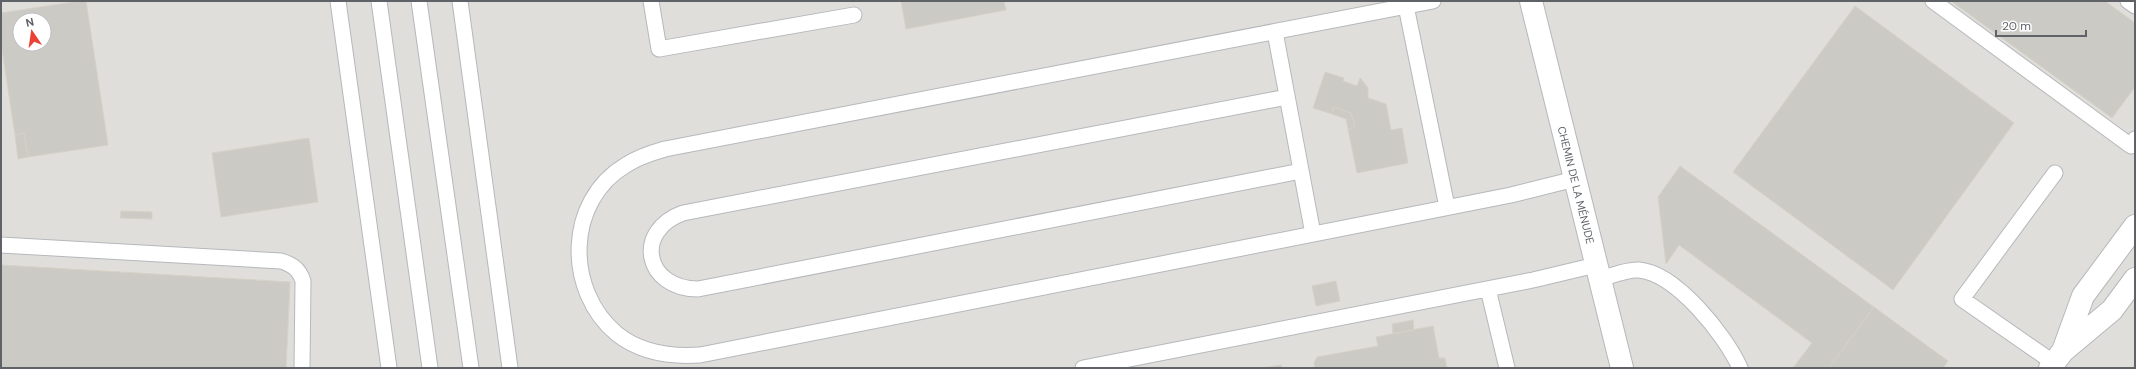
<svg xmlns="http://www.w3.org/2000/svg" width="2136" height="369" viewBox="0 0 2136 369" font-family="'DM Sans',sans-serif">
  <rect width="100%" height="100%" fill="#f1efe8"/>
  <path fill="#e0deda" fill-rule="evenodd" d="M 1,1 L 2135,1 L 2135,368 L 1,368 ZM 20,20 L 44,20 L 44,44 L 20,44 Z"/>
  <path fill="#cccac5" stroke="#d6d1c6" fill-rule="evenodd" d="M 80,1 L 86,1 L 108,145 L 28,157 L 24,133 L 15,135 L 1,43 L 1,13 ZM 20,20 L 44,20 L 44,44 L 20,44 Z
    M 901,1 L 1004,1 L 1006,10 L 906,29 Z
    M 1951,1 L 2105,1 L 2135,23 L 2135,87 L 2112,118 Z
    M 1855,6 L 2014,123 L 1893,290 L 1733,172 Z
    M 1325,72 L 1344,78 L 1343,81 L 1357,86 L 1360,78 L 1361,79 L 1368,88 L 1368,98 L 1386,104 L 1391,130 L 1402,128 L 1408,163 L 1357,173 L 1348,129 L 1355,127 L 1351,113 L 1334,107 L 1332,114 L 1313,108 Z
    M 1334,107 L 1351,113 L 1355,127 L 1348,129 L 1346,119 L 1332,114 Z
    M 24,133 L 28,157 L 18,159 L 15,135 Z
    M 309,138 L 318,202 L 221,217 L 212,153 Z
    M 1680,166 L 1874,307 L 1829,368 L 1793,368 L 1812,343 L 1679,245 L 1666,264 L 1658,197 Z
    M 121,211 L 152,212 L 152,219 L 120,218 Z
    M 1,265 L 290,282 L 286,368 L 1,368 Z
    M 1336,281 L 1340,301 L 1316,306 L 1312,286 Z
    M 1874,307 L 1948,361 L 1943,368 L 1829,368 Z
    M 1413,320 L 1414,330 L 1393,334 L 1392,324 Z
    M 1433,326 L 1439,358 L 1445,358 L 1447,368 L 1315,368 L 1314,363 L 1317,357 L 1378,346 L 1376,337 Z
    M 1281,365 L 1282,368 L 1263,368 Z"/>
  <g fill="none" stroke-linecap="round" stroke-linejoin="round">
    <defs>
      <path id="service" d="M 338,1 L 389,368
        M 379,1 L 430,368
        M 419,1 L 471,368
        M 460,1 L 510,368
        M 651,1 L 659,49 L 854,15
        M 1433,1 L 665,149 C 651,153 638,157 626,165 C 565,201 565,291 617,334 C 641,353 671,357 700,355 L 1511,195 L 1575,179
        M 1933,1 L 2131,146 L 2135,139
        M 2128,1 L 2135,6
        M 1406,6 L 1447,207
        M 1275,32 L 1313,234
        M 1287,97 L 683,213 C 633,231 645,289 698,289 L 1301,171
        M 1,245 L 281,261 C 293,265 299,269 303,281 L 302,368
        M 1600,279 C 1611,276 1627,269 1639,270 C 1676,273 1726,336 1740,368
        M 1488,289 L 1507,368
        M 2054,363 L 1962,299 L 2055,173
        M 1083,368 L 1533,280 L 1596,265"/>
      <path id="minor" d="M 1531,1 L 1622,368
        M 2063,351 L 2083,296 L 2135,226
        M 2050,368 L 2063,351 L 2112,310 L 2135,279"/>
    </defs>
    <use href="#service" stroke="#b5b8bc" stroke-width="17"/>
    <use href="#minor" stroke="#b5b8bc" stroke-width="24"/>
    <use href="#service" stroke="#fff" stroke-width="15"/>
    <use href="#minor" stroke="#fff" stroke-width="22"/>
  </g>
  <g text-anchor="middle" dominant-baseline="central" stroke-width="3.5" stroke-linejoin="round" paint-order="stroke">
    <g font-size="11" fill="#5f6368" stroke="#fff">
      <text transform="translate(1576 185) rotate(76)">CHEMIN DE LA MÉNUDE</text>
    </g>
  </g>
  <rect width="2136" height="369" fill="none" stroke="#5f6368" stroke-width="4"/>
  <g transform="translate(32 32) rotate(347)"><circle r="19" fill="#ffffff" stroke="#bfc1c3"/>
  <path d="M0-3L7 15L0 10L-7 15Z" fill="#ea4335"/>
  <text y="-6" font-size="11" font-weight="bold" text-anchor="middle" fill="#5f6368">N</text>
  </g>
  <path d="M1996 30v6h90v-6" fill="none" stroke="#5f6368" stroke-width="2"/>
  <text x="2002" y="30" font-size="12" fill="#5f6368" stroke="#ffffff" stroke-width="3" paint-order="stroke">20 m</text>
</svg>
